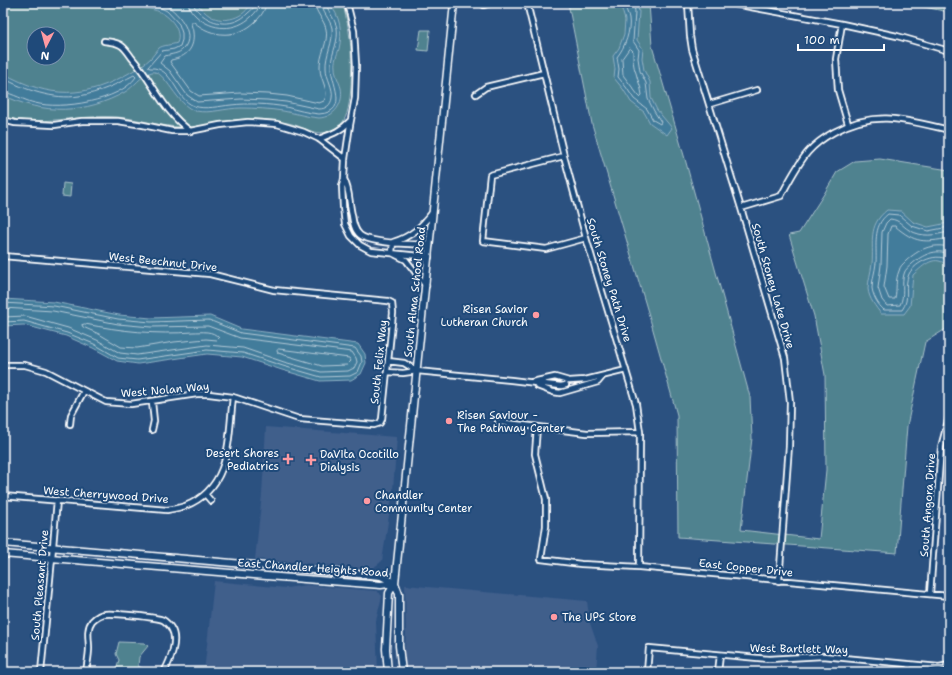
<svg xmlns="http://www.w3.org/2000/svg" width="952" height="675" viewBox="0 0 952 675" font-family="'Shantell Sans',sans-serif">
  <rect width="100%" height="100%" fill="#2b5180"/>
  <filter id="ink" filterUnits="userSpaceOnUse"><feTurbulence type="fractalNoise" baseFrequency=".025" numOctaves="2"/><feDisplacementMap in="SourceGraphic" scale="8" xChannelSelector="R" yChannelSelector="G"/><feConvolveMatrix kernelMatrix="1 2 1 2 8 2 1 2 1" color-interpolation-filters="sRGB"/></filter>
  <g filter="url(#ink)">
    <path fill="#3f5e8b" d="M 266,427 L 397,437 L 393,490 L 382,561 L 372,569 L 255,559 L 262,494 Z
      M 214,581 L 286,588 L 307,585 L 377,591 L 382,596 L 376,621 L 378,672 L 204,672 Z
      M 405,585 L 587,601 L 590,623 L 598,646 L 596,672 L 407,672 L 404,654 L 406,635 Z"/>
    <path fill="#4f828f" stroke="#a7c0c7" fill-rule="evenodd" d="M 3,3 L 343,3 C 345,15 349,27 350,39 C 352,55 354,113 341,124 C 320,142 310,128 288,123 C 278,121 266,119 255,119 C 234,118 213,125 192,127 C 166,129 143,119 117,117 C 80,114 40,127 3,117 ZM 34,34 L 58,34 L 58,58 L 34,58 Z
      M 568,3 L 649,3 L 652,46 L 685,159 L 750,397 L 752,438 L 741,530 L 819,539 L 826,470 L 825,375 L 814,316 L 789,235 L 799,233 L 824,194 L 837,172 L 855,161 L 880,159 L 949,170 L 949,327 L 925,342 L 907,426 L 897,553 L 678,537 L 677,415 L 650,319 L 592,124 Z
      M 904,3 L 949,3 L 949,12 Z
      M 421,30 L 430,30 L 428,51 L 418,50 Z
      M 63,183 L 71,184 L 70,197 L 62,196 Z
      M 119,642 L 144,643 L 148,646 L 139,657 L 138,666 L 150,672 L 137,672 L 132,669 L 128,672 L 115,672 L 119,660 L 116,654 Z"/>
    <path fill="#427b9b" stroke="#8eb0c3" d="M 129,3 L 196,3 C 200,7 205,13 210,16 C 224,24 245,18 251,3 L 329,3 C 340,16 343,32 339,49 C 337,55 334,61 335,67 C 335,75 339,81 341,88 C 344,103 335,117 319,118 C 307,117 295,113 283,111 C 270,109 255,108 241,108 C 226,108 210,114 196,111 C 177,107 165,69 152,72 C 141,75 134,87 125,92 C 86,114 43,115 3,95 L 3,73 C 50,99 85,99 131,72 C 138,68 146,63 151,58 C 154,55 156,51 159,48 C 163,45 172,45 177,43 C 182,31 171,17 160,12 C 156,10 150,9 145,8 C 139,7 134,5 129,3 Z
      M 620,3 L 637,3 L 639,12 L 637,40 L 643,49 L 642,58 L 644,70 L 650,82 L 651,98 L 657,110 L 672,128 L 667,135 L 650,123 L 644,112 L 631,102 L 623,89 L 614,78 L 615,69 L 613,56 L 619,48 L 624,34 L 625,20 Z
      M 887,210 L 901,211 L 913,222 L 928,227 L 948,223 L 949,224 L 949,267 C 935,253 924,265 913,275 L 910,306 L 904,314 L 881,314 C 876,307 869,299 868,289 C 868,281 871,272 872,264 C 874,242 867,226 887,210 Z
      M 3,299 L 54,302 L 119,315 L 151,318 L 210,316 L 241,329 L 358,344 L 365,354 L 366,363 L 361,374 L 351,380 L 320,381 L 282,370 L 242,357 L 207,354 L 138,364 L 117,361 L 93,348 L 66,336 L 24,325 L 3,326 Z"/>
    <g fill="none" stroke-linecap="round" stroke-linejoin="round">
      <path stroke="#b3cad7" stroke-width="1" d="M 141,3 L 161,8 L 167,11 L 179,24 L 182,33 L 182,40 L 180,46 L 174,49 L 162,51 L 148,67 L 150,68 C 173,66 175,99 194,106 C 205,110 220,106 231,105 C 249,103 268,104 286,107 C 297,110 308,113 319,114 C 352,112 329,80 331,64 C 332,52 339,41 337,28 C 335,19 327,10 326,3
        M 162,3 C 176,9 198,34 183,49 C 179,54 171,54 165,56 L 160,63 L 170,71 L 187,95 L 197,102 L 241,99 L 267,100 L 286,102 L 319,109 C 326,109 331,105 332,98 C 334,88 326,78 326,68 C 325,55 334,42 332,28 C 330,19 322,12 321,3
        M 188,3 C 189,9 192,12 196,16 C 212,31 236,32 252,16 C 256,12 259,9 260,3
        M 194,3 C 194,8 197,10 200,13 C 214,26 235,27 248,13 C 252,10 254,8 255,3
        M 266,3 C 265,11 261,16 256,21 C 238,39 212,38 194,22 L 191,22 C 191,26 193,29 193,32 C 195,48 187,57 171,60 L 170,62 L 191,91 L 199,96 L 240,93 L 268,94 L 287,96 L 319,103 L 324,101 C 330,91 320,79 320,69 C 319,55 329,42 326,29 C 324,19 315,13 315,3
        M 624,3 C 625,8 628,13 629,18 C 631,31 625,47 617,57 L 619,69 L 618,77 L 626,87 L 634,99 L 647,109 L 653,120 L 660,124 L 661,122 L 654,111 L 648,99 L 646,83 L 640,71 L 638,58 L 639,50 L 633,41 L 635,12 L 634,3
        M 630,48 L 633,51 C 633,59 633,66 636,73 C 638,82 641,86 642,95 L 640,97 L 638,95 L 623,75 L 622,59 Z
        M 3,78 C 25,90 54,100 79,96 C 99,93 117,84 134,75 L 136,77 C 120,101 61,110 35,103 C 25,101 12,93 3,92
        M 949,227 L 928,231 L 912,226 L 899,215 L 888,214 C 872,226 877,246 876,263 C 875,272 872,280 872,288 C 873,296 878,305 884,310 L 902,310 C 911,298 903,286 909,274 C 915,262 938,251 949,261
        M 949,232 C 934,235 923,238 909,230 C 901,225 900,220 890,219 L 886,223 L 882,232 L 881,265 L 878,288 L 882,300 L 887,306 L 900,305 C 905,295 901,284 904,274 C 905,269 909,267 912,264 C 922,255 936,248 949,254
        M 949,238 C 924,243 915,243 895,226 L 891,226 L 888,234 L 887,266 L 884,287 L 889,299 L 895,299 C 897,289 895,280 899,271 C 900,266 903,264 906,261 C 919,249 932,243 949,247
        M 3,303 L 54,306 L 118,319 L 151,322 L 209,320 L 241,333 L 355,348 L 361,356 L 362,362 L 358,372 L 350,376 L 321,377 L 283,366 L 243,353 L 207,350 L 137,360 L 118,358 L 94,344 L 67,333 L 24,321 L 3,322
        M 3,308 L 53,311 L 118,324 L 151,327 L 208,326 L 240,338 L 352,352 L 356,358 L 357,362 L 354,368 L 348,371 L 321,372 L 284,362 L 243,348 L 207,345 L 137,355 L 120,353 L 97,340 L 68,328 L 25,316 L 3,317
        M 85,324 C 121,331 156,335 193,332 C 202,332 213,330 219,338 L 217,340 L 206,339 L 174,342 L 137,348 L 121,347 L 99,334 L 83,327 L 82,325 Z
        M 279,349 L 349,358 L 351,361 L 347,365 L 322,366 L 278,353 L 277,351 Z"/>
      <defs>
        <path id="minor" d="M 347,3 L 354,31 L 356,65 L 355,98 L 350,125 L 345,159 L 344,179 L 342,186 L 343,207 L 345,224 L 351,236 L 360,245 L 371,251 L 429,257
          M 527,3 L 564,156 L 586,238 L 636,404 L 640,432 L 639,567
          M 688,3 L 690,36 L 692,49 L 741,208 L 785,358 L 790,402 L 789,446 L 779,581
          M 729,3 L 842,24 L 897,36 L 949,51
          M 484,5 L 491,3
          M 842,24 L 836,59 L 838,90 L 848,124
          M 104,41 C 110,42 117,42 122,46 C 126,49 129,54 132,58 C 154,83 162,110 190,131
          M 476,94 L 486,87 L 544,73
          M 710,104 L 757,90
          M 3,120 L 15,123 L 54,125 L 82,121 L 118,121 L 143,125 L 172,131 L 190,131 L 220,125 L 248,122 L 277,124 L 304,132 L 319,139 L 345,159
          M 319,139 C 332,134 341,131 350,121
          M 564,156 L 490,175 L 483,241 L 546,249 L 586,238
          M 344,179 C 350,190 349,203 352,215 C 353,222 354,230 360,235 C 371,244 415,244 430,245
          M 741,208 L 781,196 C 789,181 797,165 808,152 C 815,144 825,137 834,132 C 875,109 907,120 949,130
          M 3,256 L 210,274 L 274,290 L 388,301 L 392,303 L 393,313 L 382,419 L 380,423 L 374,425 L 299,419 L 233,397 L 209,394 L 197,394 L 131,404 L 106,402 L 46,371 L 25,365 L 3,365
          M 426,286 L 406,260 L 392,253 L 393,242 C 411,237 421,227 432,213
          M 388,361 L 404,363 L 417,371
          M 387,372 L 403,373 L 417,371 L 511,380 L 561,386 L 566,385
          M 532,382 L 555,377 L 569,381 L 585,380 L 626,370
          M 537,386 L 553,392 L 560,393 L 598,382 L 603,376
          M 498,422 L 587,433 L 640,432
          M 70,424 L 71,415 L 84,391
          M 537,427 L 535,454 L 546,499 L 546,526 L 541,559 L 581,564 L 639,567 L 949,596
          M 152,430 L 154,421 L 152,402
          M 205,494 L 211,501
          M 3,496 L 167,510 C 173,509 179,508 185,506 C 232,488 228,438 233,397
          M 930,594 L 941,447 L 949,417
          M 41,672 L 52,558 L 57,500
          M 86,672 C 87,664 89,656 89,648 C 89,639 86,629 92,621 C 96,617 100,614 105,614 C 113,613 156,617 163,620 C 165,621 170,626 171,628 C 179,640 170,661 164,672
          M 647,672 L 649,648 L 769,659 L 823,656 L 939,667 L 949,665
          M 718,672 L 720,655
          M 908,672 L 909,665"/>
        <path id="secondary" d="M 3,543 L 381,576 L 395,583
          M 3,554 L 254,575 L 381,585 L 395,583
          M 388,672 L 386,649 L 389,593 L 395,583
          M 402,672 L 399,646 L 399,594 L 395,583 L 454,3"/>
      </defs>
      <use href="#minor" stroke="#fff" stroke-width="8"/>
      <use href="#secondary" stroke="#fff" stroke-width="9"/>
      <use href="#minor" stroke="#1f4a7a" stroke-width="4.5"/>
      <use href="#secondary" stroke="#1f4a7a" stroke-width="6"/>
    </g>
  </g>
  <g fill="#ff9aa2" stroke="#1f4a7a" stroke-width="1.5">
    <circle cx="536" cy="315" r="4"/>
    <circle cx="449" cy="421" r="4"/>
    <path d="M286 453h4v4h4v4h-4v4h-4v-4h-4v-4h4z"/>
    <path d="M309 454h4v4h4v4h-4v4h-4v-4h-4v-4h4z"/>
    <circle cx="367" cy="501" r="4"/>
    <circle cx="554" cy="617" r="4"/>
  </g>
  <g text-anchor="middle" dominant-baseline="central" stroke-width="4" stroke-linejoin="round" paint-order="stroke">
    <g font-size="11" fill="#fff" stroke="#1f4a7a">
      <text transform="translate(163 262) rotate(6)">West Beechnut Drive</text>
      <text transform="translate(609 280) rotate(73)">South Stoney Path Drive</text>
      <text transform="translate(773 286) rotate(74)">South Stoney Lake Drive</text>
      <text transform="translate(415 292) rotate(-84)">South Alma School Road</text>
      <text transform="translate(379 362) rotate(-84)">South Felix Way</text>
      <text transform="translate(165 390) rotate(-5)">West Nolan Way</text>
      <text transform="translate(106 495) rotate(4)">West Cherrywood Drive</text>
      <text transform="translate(928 505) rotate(-86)">South Angora Drive</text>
      <text transform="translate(313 568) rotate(4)">East Chandler Heights Road</text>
      <text transform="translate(746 568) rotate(6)">East Copper Drive</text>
      <text transform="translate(40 585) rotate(-85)">South Pleasant Drive</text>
      <text transform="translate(799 649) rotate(1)">West Bartlett Way</text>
    </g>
    <g font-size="11" fill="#fff" stroke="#1f4a7a" text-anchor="start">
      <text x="528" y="309" text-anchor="end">Risen Savior<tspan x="528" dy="13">Lutheran Church</tspan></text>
      <text x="457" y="415">Risen Saviour -<tspan x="457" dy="13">The Pathway Center</tspan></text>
      <text x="279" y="453" text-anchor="end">Desert Shores<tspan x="279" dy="13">Pediatrics</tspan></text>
      <text x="320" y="454">DaVita Ocotillo<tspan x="320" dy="13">Dialysis</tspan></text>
      <text x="375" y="495">Chandler<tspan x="375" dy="13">Community Center</tspan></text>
      <text x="562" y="617">The UPS Store</text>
    </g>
  </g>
  <rect width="952" height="675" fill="none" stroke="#1f4a7a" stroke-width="16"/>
  <rect x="8" y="8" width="936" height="659" fill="none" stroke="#fff" stroke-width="1.5" filter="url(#ink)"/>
  <g transform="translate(46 46) rotate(186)"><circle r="19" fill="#1f4a7a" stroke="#7992af"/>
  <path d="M0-3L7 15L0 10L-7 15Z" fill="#ff9aa2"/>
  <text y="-6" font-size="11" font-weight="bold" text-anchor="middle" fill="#ffffff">N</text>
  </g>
  <path d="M798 44v6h86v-6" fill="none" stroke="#ffffff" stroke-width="2"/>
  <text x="804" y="44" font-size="12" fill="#ffffff" stroke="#1f4a7a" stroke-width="3" paint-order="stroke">100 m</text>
</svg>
